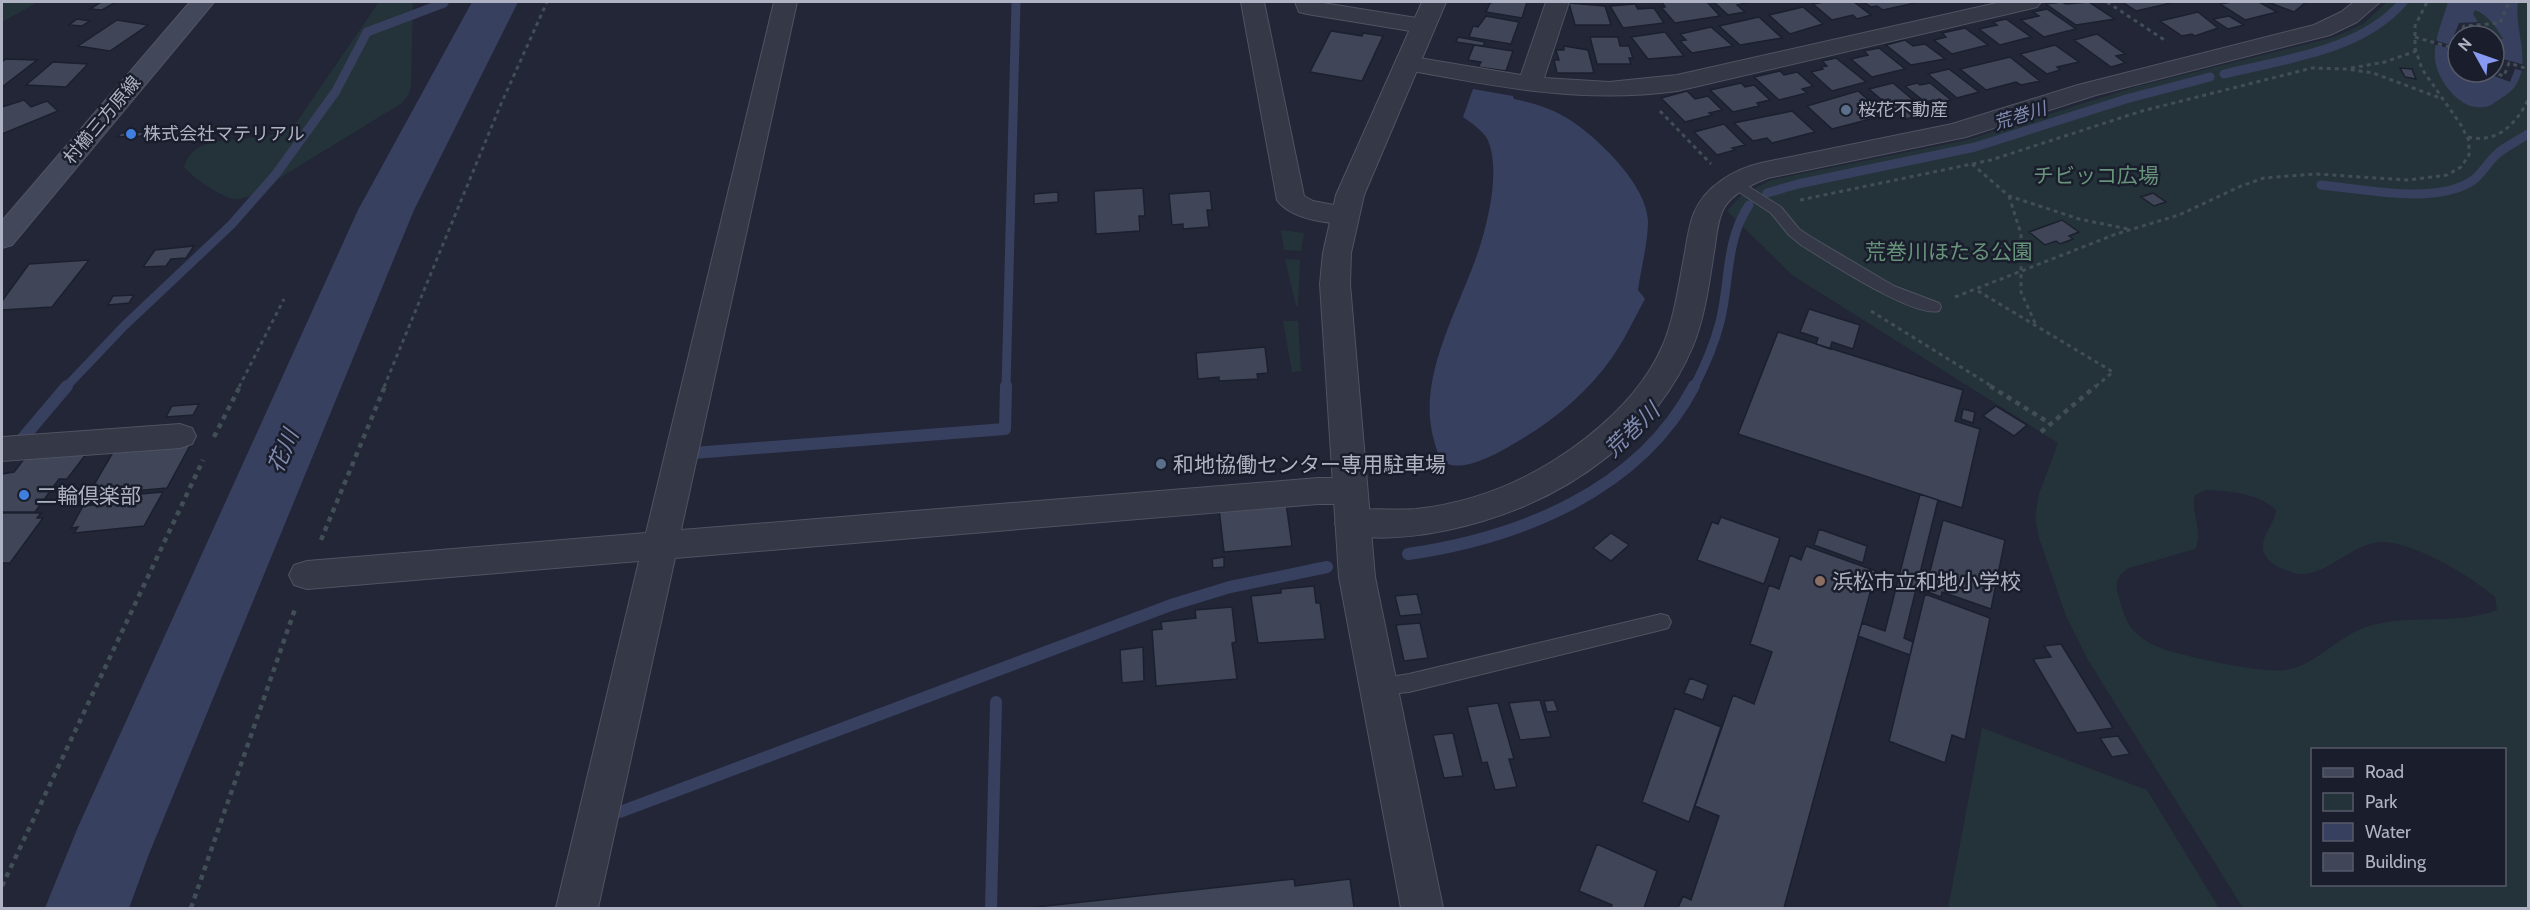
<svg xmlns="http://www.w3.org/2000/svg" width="2530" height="910" viewBox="0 0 2530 910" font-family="Cabin,'Noto Sans JP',sans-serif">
  <rect width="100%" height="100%" fill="#222637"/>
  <path fill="#243339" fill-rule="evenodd" d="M 2,2 L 38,2 L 2,22 Z
    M 379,2 L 413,2 L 411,86 L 409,94 L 402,103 L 250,196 C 246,197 240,199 235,199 C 223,198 191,177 184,167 C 197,123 263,152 296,123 Z
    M 2387,2 L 2528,2 L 2528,908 L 2243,908 L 2088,660 L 2066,616 L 2039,538 L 2035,517 L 2039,494 L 2058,443 L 1792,275 L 1727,211 L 1742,195 L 1771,180 L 1967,140 L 2135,87 L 2335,37 L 2363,24 ZM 2458,36 L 2494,36 L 2494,72 L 2458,72 ZM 2206,490 C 2230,491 2258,493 2276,510 C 2275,524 2258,539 2264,553 C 2267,560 2275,566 2281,568 C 2286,570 2293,573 2298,574 C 2329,576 2353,541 2384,542 C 2418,544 2470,576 2495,597 L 2497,610 C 2456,626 2408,613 2366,627 C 2337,637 2316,665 2286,670 C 2263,674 2189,657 2165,650 C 2155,646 2145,641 2137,634 C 2126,625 2123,611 2119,598 C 2114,584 2116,576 2129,568 L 2195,549 C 2204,532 2190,513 2195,495 ZM 2312,750 L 2504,750 L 2504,884 L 2312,884 Z
    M 1281,230 L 1304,233 L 1301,251 L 1284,250 Z
    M 1285,259 L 1300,260 L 1298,306 L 1296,306 Z
    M 1283,321 L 1298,321 L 1301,371 L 1292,372 Z
    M 1982,728 L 2147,790 L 2219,908 L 1948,908 Z"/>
  <path fill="#38405f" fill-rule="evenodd" d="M 2448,2 L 2518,2 C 2514,27 2529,55 2519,79 C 2515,89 2508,94 2500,99 C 2495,102 2490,107 2484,107 C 2460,111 2438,81 2435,60 C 2433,42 2443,19 2448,2 ZM 2475,10 C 2487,14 2497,28 2503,39 L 2494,40 L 2494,72 L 2458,72 L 2458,36 L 2486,36 L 2473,14 Z
    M 1473,89 L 1513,96 L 1514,99 C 1534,103 1553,109 1570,120 C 1598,138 1647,185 1648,221 C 1648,243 1641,268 1638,290 L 1645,299 C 1634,319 1624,341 1611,359 C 1589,390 1558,417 1525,437 C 1507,448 1460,478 1442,460 C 1438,456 1437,450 1435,444 C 1413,375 1465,302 1483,236 C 1490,210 1498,173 1490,146 C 1487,133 1474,125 1463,117 Z"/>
  <path fill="#222637" d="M 2481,22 L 2483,27 L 2468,28 L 2464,36 L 2458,36 L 2458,60 L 2447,51 L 2448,48 L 2433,44 L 2434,40 L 2450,45 L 2459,23 Z
    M 2503,59 L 2525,65 L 2524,71 L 2515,69 L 2510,82 L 2484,72 L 2498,72 Z"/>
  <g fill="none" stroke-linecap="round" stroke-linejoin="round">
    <path stroke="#38405f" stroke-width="9" d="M 2224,74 C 2284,59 2361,51 2403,2
      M 2321,185 C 2363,189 2435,205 2472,181 C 2482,174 2488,162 2497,154 C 2506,146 2518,141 2528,134
      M 1767,193 L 1798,184 L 1975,147 L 2126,99 L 2210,77
      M 66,387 L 124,326 L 231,225 L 276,174 L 336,91 L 367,32 L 444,3
      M 1006,387 L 1016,2
      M 1694,387 C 1705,366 1714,345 1720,322 C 1730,283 1725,240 1749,205"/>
    <path stroke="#38405f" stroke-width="12" d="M 23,438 L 67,386
      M 693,453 L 1005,429 L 1006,386
      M 1408,554 C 1519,538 1639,491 1694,386
      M 620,812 L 1171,605 L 1230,587 L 1327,567
      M 991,908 L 996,702"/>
    <path fill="#38405f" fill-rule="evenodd" d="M 472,2 L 518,2 L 414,210 L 149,854 L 129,908 L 45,908 L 78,827 L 358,210 Z"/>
  </g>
  <path fill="#404558" stroke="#1c202e" stroke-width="1.5" d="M 101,2 L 116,2 L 102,10 L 90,9 Z
    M 1494,2 L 1527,2 L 1522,18 L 1486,12 L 1490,3 Z
    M 1662,2 L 1707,2 L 1720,16 L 1675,23 L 1661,7 L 1665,7 Z
    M 1714,2 L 1751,2 L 1737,5 L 1745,12 L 1728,15 Z
    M 1824,2 L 1854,2 L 1871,15 L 1857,19 L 1853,15 L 1832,20 L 1813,4 Z
    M 1864,2 L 1913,2 L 1915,3 L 1883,10 L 1877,6 L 1871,7 Z
    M 2062,2 L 2066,4 L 2089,2 L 2115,19 L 2076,25 L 2046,4 Z
    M 2122,2 L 2169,2 L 2171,3 L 2136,11 Z
    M 2232,2 L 2259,2 L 2277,12 L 2245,20 L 2220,4 Z
    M 2268,2 L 2306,2 L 2294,12 Z
    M 1569,3 L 1605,6 L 1611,25 L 1575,25 Z
    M 1635,4 L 1638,9 L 1654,8 L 1664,23 L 1623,28 L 1610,6 Z
    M 1803,7 L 1823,24 L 1790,34 L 1769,15 Z
    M 2047,9 L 2076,29 L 2044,37 L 2021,20 L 2039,16 L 2033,12 Z
    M 2198,12 L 2218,28 L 2195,36 L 2192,34 L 2182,36 L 2160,21 Z
    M 1486,16 L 1519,22 L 1511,44 L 1469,37 L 1473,26 L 1478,27 Z
    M 2229,16 L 2244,25 L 2228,29 L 2213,19 Z
    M 1759,17 L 1782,38 L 1740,45 L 1719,26 Z
    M 77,19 L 90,21 L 82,26 L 69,25 Z
    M 2006,19 L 2031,37 L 2000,45 L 1979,29 L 1997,25 L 1993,22 Z
    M 117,20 L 148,25 L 110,51 L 78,46 Z
    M 1711,27 L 1733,46 L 1692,53 L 1680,41 L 1686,40 L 1680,34 Z
    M 1965,28 L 1988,45 L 1952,54 L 1934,40 L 1946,37 L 1942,33 Z
    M 1331,31 L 1362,36 L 1363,33 L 1383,36 L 1362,81 L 1310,72 Z
    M 1665,32 L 1684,56 L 1648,59 L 1631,37 Z
    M 2097,34 L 2125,54 L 2116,56 L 2125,63 L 2111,67 L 2074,40 Z
    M 1458,37 L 1485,42 L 1483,46 L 1456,42 Z
    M 1590,37 L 1618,37 L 1620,46 L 1629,46 L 1633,58 L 1629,58 L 1631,64 L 1597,64 Z
    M 1905,40 L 1913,46 L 1925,44 L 1945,59 L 1911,65 L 1886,45 Z
    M 1474,45 L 1513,51 L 1506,71 L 1478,67 L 1481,62 L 1468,60 Z
    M 2055,45 L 2079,62 L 2057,67 L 2060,70 L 2047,74 L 2020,54 Z
    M 1564,46 L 1588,50 L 1594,73 L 1557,73 L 1554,60 L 1559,60 L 1556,50 L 1564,50 Z
    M 1879,48 L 1905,69 L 1872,77 L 1851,59 L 1868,55 L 1864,51 Z
    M 2010,57 L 2040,81 L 2021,85 L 2016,82 L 1986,90 L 1960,69 Z
    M 1836,58 L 1866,82 L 1832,91 L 1811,72 L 1823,69 L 1821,67 L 1827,66 L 1822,61 Z
    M 5,59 L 37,60 L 2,87 L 2,62 Z
    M 53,62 L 88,64 L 66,87 L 26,85 Z
    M 2400,68 L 2412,69 L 2416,79 L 2405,77 Z
    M 1949,69 L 1979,92 L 1957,98 L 1928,74 Z
    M 1780,71 L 1784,75 L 1797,72 L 1813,86 L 1802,89 L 1807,93 L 1779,100 L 1754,77 Z
    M 1741,83 L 1745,87 L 1754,85 L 1770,100 L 1757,103 L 1759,106 L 1733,112 L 1710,90 Z
    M 1893,83 L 1931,115 L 1904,119 L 1869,89 Z
    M 1917,83 L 1920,85 L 1930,83 L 1951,100 L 1938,103 L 1934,100 L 1925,102 L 1905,86 Z
    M 1687,91 L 1695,99 L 1708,96 L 1722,110 L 1709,113 L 1712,115 L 1685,122 L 1661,98 Z
    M 1858,91 L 1886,115 L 1832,129 L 1807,106 Z
    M 24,100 L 31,107 L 47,101 L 58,111 L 2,134 L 2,107 Z
    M 1792,111 L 1815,132 L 1772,143 L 1767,138 L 1753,141 L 1734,123 Z
    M 1724,124 L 1745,145 L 1732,148 L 1735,150 L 1717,155 L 1694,132 Z
    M 144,132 L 141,136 L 117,137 L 121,133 Z
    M 1143,188 L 1145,216 L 1139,216 L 1140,231 L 1096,234 L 1094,191 Z
    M 1210,191 L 1212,210 L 1207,210 L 1209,227 L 1183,229 L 1183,224 L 1172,225 L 1169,194 Z
    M 1058,192 L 1058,202 L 1034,204 L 1034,194 Z
    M 2153,193 L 2166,202 L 2154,206 L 2141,197 Z
    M 2062,220 L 2079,232 L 2069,236 L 2073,239 L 2060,244 L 2056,241 L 2045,245 L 2029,232 Z
    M 194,246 L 186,258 L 171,259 L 166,266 L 143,267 L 155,250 Z
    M 89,260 L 52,307 L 2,310 L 2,301 L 29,264 Z
    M 134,295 L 129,303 L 108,305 L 113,296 Z
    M 1809,309 L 1860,325 L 1853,349 L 1832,342 L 1830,349 L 1816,344 L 1818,338 L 1800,332 Z
    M 1778,332 L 1963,390 L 1955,421 L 1980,429 L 1962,508 L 1738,434 Z
    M 1265,347 L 1268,373 L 1257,374 L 1258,379 L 1219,381 L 1219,377 L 1198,379 L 1196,353 Z
    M 199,404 L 193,415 L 166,417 L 172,406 Z
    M 1996,406 L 2027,425 L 2014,436 L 1983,416 Z
    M 1963,409 L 1975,412 L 1973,423 L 1961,419 Z
    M 193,440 L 167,488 L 88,495 L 116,447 Z
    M 90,449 L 67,479 L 59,479 L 35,512 L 2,512 L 2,474 L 14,472 L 31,450 Z
    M 163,492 L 144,526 L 74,533 L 78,527 L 71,528 L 83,506 L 125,502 L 130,495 Z
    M 1920,494 L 1938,500 L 1904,638 L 1913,642 L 1910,655 L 1858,636 L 1862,623 L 1885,631 Z
    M 1286,503 L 1292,546 L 1224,552 L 1219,509 Z
    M 2,513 L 41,513 L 37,518 L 43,518 L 10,563 L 2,563 Z
    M 1721,517 L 1780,538 L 1764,584 L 1697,560 L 1712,522 L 1718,524 Z
    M 1943,520 L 2005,540 L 1991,609 L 1942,592 L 1941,597 L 1925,591 Z
    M 1819,529 L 1867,546 L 1863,563 L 1814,545 Z
    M 1611,533 L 1629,545 L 1611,561 L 1593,548 Z
    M 1806,546 L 1876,571 L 1784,908 L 1678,908 L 1683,896 L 1691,900 L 1719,816 L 1695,806 L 1733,695 L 1754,704 L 1772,652 L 1750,644 L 1769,585 L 1779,589 L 1790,555 L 1801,560 Z
    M 1224,557 L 1224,567 L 1213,568 L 1212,559 Z
    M 1314,586 L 1316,603 L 1320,603 L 1325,639 L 1258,643 L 1251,596 L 1281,593 L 1281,589 Z
    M 1417,594 L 1422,614 L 1400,616 L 1395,596 Z
    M 1925,594 L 1990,618 L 1965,740 L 1952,735 L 1945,763 L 1889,741 Z
    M 1232,607 L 1236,642 L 1232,643 L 1237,679 L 1156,686 L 1152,630 L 1162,629 L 1161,622 L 1196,618 L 1195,610 Z
    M 1420,623 L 1428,658 L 1404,661 L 1396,625 Z
    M 2061,644 L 2113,728 L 2077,733 L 2033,659 L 2051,657 L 2044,646 Z
    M 1143,647 L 1144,681 L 1122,683 L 1120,650 Z
    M 1690,678 L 1708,685 L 1703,700 L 1684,693 Z
    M 1540,700 L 1551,737 L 1520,740 L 1509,703 Z
    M 1554,700 L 1558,711 L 1547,712 L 1544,701 Z
    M 1498,703 L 1514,759 L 1509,759 L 1517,787 L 1495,790 L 1487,762 L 1482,763 L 1467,707 Z
    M 1675,708 L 1721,727 L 1689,822 L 1642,802 Z
    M 1453,733 L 1463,776 L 1444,778 L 1433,735 Z
    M 2118,736 L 2130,754 L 2112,757 L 2100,738 Z
    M 1597,844 L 1657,871 L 1644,908 L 1611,908 L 1612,905 L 1579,891 Z
    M 1294,879 L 1295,886 L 1350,879 L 1354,908 L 1027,908 Z"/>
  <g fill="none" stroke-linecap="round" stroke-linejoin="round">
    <defs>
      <path id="service" d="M 1735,178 L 1781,207 L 1799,229 L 1811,237 L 1894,286 L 1939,303 L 1941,307 L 1939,311 C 1913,318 1826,260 1801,245 L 1789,235 L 1771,213 L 1730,186 L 1728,183 L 1730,180 Z
        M 1661,614 L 1668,616 L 1671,622 L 1668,628 L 1661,630 L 1409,692 L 1378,695 L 1371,692 L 1368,686 L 1371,680 L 1409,674 Z"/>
      <path id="minor" d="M 774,2 L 797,2 L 681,530 L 1318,478 L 1349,478 L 1361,482 L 1366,491 L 1361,500 L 1349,504 L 1318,504 L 675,558 L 598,908 L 556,908 L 639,561 L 307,589 L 294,585 L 289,575 L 294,565 L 307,561 L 646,533 Z
        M 1241,2 L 1264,2 L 1304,196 L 1313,201 L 1355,209 L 1359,215 L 1355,221 C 1334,227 1290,219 1277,200 Z
        M 1295,2 L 1317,2 L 1423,19 L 1431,21 L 1435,26 L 1431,31 L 1423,33 L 1307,14 L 1299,12 Z
        M 1546,2 L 1569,2 L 1544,78 L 1609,82 L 1677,75 L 2001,2 L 2041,2 L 2037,7 L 2029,9 L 1677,91 C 1583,104 1499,87 1407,70 L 1398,68 L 1395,63 L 1398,58 L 1407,56 L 1521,75 Z
        M 2354,2 L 2380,2 L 2357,22 L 2330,35 L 2096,95 L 1966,137 L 1768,178 C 1752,184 1729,195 1722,212 C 1717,224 1716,240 1714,252 C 1709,284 1705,316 1693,346 C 1656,434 1573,494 1483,521 C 1443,533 1380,545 1340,532 L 1335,523 L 1340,514 C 1364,506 1391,511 1416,509 C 1479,502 1536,477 1586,438 C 1617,414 1647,382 1663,345 C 1675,316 1679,283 1685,252 C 1687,240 1689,225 1694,213 C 1705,186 1735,169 1761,163 L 1952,124 L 2078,85 L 2314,25 L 2341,12 Z
        M 180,424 L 192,428 L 196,436 L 192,444 L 180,448 L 2,461 L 2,437 Z"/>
      <path id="tertiary" d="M 1422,2 L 1446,2 L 1364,195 L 1351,253 L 1350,284 L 1375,577 L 1443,908 L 1401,908 L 1339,577 L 1320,284 L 1323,253 L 1336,195 Z"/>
      <path id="secondary" d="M 190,2 L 214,2 L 12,245 L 2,248 L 2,221 Z"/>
    </defs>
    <use href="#service" stroke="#4f5362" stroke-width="2"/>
    <use href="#minor" stroke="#4f5362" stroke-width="2"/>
    <use href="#tertiary" stroke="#4f5362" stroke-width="2"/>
    <use href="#secondary" stroke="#4f5362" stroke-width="2"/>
    <path stroke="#414e55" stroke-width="3" stroke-dasharray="4 4" stroke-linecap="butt" d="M 2107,2 L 2166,41
      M 2459,36 L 2464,26 L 2500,23 L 2509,2
      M 2415,37 L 2453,48
      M 2458,38 L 2452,51 L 2458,56
      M 2351,68 L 2385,62 L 2416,51
      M 2491,72 L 2504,76 L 2509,63 L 2528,69
      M 1660,111 L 1711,164
      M 2468,137 C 2497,144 2516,124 2528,100
      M 1972,164 L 2009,196 L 2079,219 L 2128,229
      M 2009,196 L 2021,234 L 2021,292 L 2036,325
      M 1800,200 L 1991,160 L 2142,111 L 2312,68 L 2347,69 L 2373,73 L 2440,98
      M 1978,291 L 2113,372 L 2095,387
      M 1955,297 L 2116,234 L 2179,215 L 2241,186 L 2264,178 L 2315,174 L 2409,180 L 2447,175 L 2461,167 L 2469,155 L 2469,141 L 2461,125 L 2422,69 L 2415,48 L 2415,26 L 2427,2
      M 1871,311 L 1993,387
      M 239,387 L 284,299
      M 384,387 L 501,104 L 547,2"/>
    <path stroke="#414e55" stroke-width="4.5" stroke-dasharray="5 5" stroke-linecap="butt" d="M 1990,386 L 2051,424
      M 2041,432 L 2096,386
      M 214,437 L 240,386
      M 321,540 L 385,386
      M 2,886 L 203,460
      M 191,908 L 296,606"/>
    <use href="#service" fill="#353947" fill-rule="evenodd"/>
    <use href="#minor" fill="#353947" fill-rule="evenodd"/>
    <use href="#tertiary" fill="#353947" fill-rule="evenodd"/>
    <use href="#secondary" fill="#43475a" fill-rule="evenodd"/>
  </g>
  <g fill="#5c6f8a" stroke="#1a1e2c" stroke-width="2">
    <circle cx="1846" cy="110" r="6"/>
    <circle cx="1161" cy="464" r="6"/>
  </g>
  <g fill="#3f7fe0" stroke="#1a1e2c" stroke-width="2">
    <circle cx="131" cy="134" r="6"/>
    <circle cx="24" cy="495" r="6"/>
  </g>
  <circle fill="#8d6e63" stroke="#1a1e2c" stroke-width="2" cx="1820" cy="581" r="6"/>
  <g text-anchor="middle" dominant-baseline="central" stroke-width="5" stroke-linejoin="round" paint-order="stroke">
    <g font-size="18" fill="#afb3c4" stroke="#1a1e2c" text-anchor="start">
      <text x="1858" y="110">桜花不動産</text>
      <text x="143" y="134">株式会社マテリアル</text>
    </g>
    <g font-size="18" font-style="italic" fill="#808baf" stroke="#1a1e2c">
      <text transform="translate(2020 116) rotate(-17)">荒巻川</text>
    </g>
    <g font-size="18" fill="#afb3c4" stroke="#1a1e2c">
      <text transform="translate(102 120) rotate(-50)">村櫛三方原線</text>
    </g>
    <g font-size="21" fill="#68937b" stroke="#1a1e2c">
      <text x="2096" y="175">チビッコ広場</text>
      <text x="1949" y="251">荒巻川ほたる公園</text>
    </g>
    <g font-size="21" fill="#afb3c4" stroke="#1a1e2c" text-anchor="start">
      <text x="1173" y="464">和地協働センター専用駐車場</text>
      <text x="36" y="495">二輪倶楽部</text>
      <text x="1832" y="581">浜松市立和地小学校</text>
    </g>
    <g font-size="22" font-style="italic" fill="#808baf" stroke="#1a1e2c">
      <text transform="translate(1632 430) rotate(-44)">荒巻川</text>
      <text transform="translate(283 451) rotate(-67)">花川</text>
    </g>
  </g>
  <rect width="2530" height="910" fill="none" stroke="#afb3c4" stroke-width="6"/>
  <rect x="2311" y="748" width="195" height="138" fill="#1a1e2c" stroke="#565a69" stroke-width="1.5"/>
  <rect x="2323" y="768" width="30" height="9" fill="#43475a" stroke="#565a69" stroke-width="1.5"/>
  <text x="2365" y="778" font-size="18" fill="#afb3c4">Road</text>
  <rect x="2323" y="793" width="30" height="18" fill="#243339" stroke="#565a69" stroke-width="1.5"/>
  <text x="2365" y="808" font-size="18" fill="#afb3c4">Park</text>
  <rect x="2323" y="823" width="30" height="18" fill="#38405f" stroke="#565a69" stroke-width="1.5"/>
  <text x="2365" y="838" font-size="18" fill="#afb3c4">Water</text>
  <rect x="2323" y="853" width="30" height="18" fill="#404558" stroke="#565a69" stroke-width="1.5"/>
  <text x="2365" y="868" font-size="18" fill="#afb3c4">Building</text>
  <g transform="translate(2476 54) rotate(310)"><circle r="28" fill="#1a1e2c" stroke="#565a69" stroke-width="1.5"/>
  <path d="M0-4.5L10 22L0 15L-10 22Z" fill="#8799f1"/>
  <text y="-9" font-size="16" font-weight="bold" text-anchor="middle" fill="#afb3c4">N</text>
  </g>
</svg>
